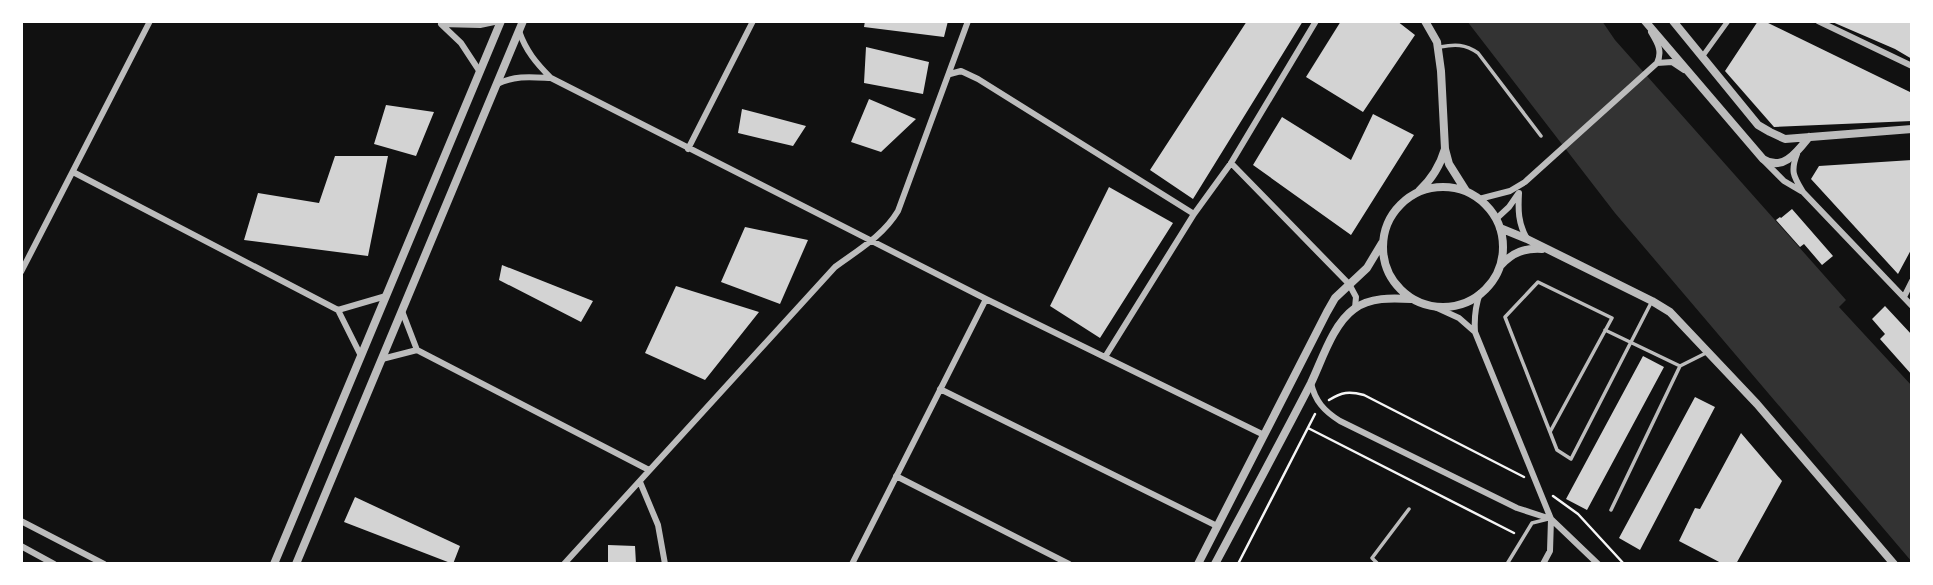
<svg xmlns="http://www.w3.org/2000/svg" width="1933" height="585" viewBox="0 0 1933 585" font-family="'Noto Sans',sans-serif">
  <rect width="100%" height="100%" fill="#111"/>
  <path fill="#333" d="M 1467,21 L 1602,21 L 1615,40 L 1846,300 L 1839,307 L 1912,386 L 1912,562 L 1615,213 Z"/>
  <path fill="#d3d3d3" d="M 865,21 L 948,21 L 944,37 L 864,27 Z
    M 1247,21 L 1303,21 L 1193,199 L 1150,170 Z
    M 1341,21 L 1397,21 L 1415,35 L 1363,112 L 1306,77 Z
    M 1758,21 L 1764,21 L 1912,93 L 1912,121 L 1774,127 L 1725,71 Z
    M 1830,21 L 1912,21 L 1912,59 L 1895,49 Z
    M 866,47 L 929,62 L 923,94 L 864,83 Z
    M 869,99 L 916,119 L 881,152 L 851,142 Z
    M 386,105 L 434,112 L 416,156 L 374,144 Z
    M 742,109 L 806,126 L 793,146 L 738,133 Z
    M 1373,114 L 1414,135 L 1351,235 L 1253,165 L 1282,117 L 1351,160 Z
    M 335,156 L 388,156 L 368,256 L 244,240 L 258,193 L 319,203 Z
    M 1912,160 L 1912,248 L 1898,274 L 1811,179 L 1819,166 Z
    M 1109,187 L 1173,223 L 1100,338 L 1050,306 Z
    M 1792,209 L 1833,256 L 1822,265 L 1804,244 L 1800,247 L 1776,220 L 1780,217 L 1781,218 Z
    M 745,227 L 808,240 L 780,304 L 721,282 Z
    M 502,265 L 593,301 L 581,322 L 499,280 Z
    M 676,286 L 759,312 L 705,380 L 645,353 Z
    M 1885,306 L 1912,335 L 1912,375 L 1880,339 L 1885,334 L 1872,319 Z
    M 1643,356 L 1664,367 L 1587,510 L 1566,499 Z
    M 1695,397 L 1715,407 L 1640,550 L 1619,538 Z
    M 1741,433 L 1782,481 L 1736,564 L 1723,564 L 1679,541 L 1695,508 L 1700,509 Z
    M 355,497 L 460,546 L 453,564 L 344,522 Z
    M 608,545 L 635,546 L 636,564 L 608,564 Z"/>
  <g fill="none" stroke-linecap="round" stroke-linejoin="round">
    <path stroke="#f5f5f5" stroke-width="2.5" d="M 1329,400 C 1342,392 1349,391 1364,395 L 1524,477
      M 1308,428 L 1514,533
      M 1553,496 L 1578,514 L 1624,564
      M 1238,564 L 1315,414"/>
    <path stroke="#bcbcbc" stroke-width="3.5" d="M 1440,47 C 1455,44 1465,44 1478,53 L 1541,136
      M 1605,330 L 1680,366 L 1611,510
      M 1680,366 L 1706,353
      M 1550,432 L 1612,318 L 1538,282 L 1505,317 L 1557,450 L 1571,459 L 1652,301
      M 1378,564 L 1372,558 L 1409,509
      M 1507,564 L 1532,523 L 1548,519"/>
    <path stroke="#bcbcbc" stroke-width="5" d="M 1702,57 L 1728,21"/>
    <path stroke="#bcbcbc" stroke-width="6" d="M 1818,21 L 1912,66
      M 1651,32 C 1657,42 1663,51 1657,63
      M 1657,63 L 1672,62 L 1684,70
      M 480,72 L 461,43 L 441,24 L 480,25 L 499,21
      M 950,74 L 961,71 L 978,79 L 1194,214
      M 551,78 L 986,299 L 1264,435
      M 497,84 C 516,75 531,77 551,78 C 536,63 526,51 519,31
      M 688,149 L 753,21
      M 1797,154 C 1790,172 1794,177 1803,192 L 1912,306
      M 1764,161 L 1784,181 L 1801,191
      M 1231,163 L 1349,284 L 1356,297 L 1355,308
      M 73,172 L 338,310
      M 1519,193 C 1518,210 1518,223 1527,239
      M 1479,199 L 1510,191 L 1525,182 L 1657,63
      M 1496,219 L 1509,207 L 1518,194
      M 21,272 L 150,21
      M 1480,293 C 1475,307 1474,318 1475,332 L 1551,519 L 1598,564
      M 1904,297 L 1912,281
      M 1435,307 L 1459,318 L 1475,332
      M 417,350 L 649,470
      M 361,356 L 338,310 L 386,296
      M 1105,357 L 1194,214 L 1231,163 L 1316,21
      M 382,359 L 417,350 L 402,311
      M 1311,383 C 1315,401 1324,411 1340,421 L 1517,508 L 1551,519 L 1550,551 L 1543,564
      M 940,389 L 1217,526
      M 896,476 L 1069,564
      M 640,482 L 658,525 L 665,564
      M 21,521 L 104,564
      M 21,546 L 54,564
      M 564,564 L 835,267 C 858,250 883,236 898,211 L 968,21
      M 852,564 L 986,299"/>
    <path stroke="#bcbcbc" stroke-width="8" d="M 1425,21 L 1437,42 L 1441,71 L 1445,149 L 1449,164 L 1466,191
      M 1645,21 L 1763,159 C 1783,172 1797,152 1809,137
      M 1673,21 L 1758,125 L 1770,132 L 1785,139 L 1912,129
      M1383 247a60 60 0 1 1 120 0a60 60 0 1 1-120 0Z
      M 1419,191 C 1432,179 1440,166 1445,149
      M 1500,228 L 1527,239 L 1652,301 L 1670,312 L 1757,404 L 1894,564
      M 1501,265 C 1513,252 1525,248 1542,249
      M 274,564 L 501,21
      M 296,564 L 523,21
      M 1198,564 L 1327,312 L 1335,298 L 1367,268 L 1382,243
      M 1215,564 C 1247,504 1280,443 1311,383 C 1322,360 1333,324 1354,309 C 1370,297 1392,298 1411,299"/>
  </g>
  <rect width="1933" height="585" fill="none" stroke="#ffffff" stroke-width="46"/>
</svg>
